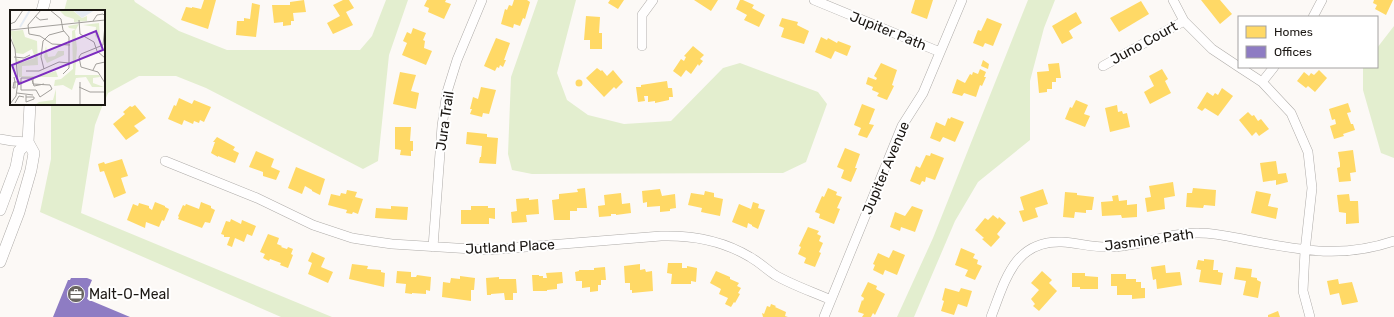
<svg xmlns="http://www.w3.org/2000/svg" width="1394" height="317" viewBox="0 0 1394 317" font-family="Rubik,sans-serif">
  <rect width="100%" height="100%" fill="#fcf9f6"/>
  <path fill="#e3eecf" d="M 67,0 L 134,0 L 135,2 L 179,31 L 227,50 L 360,50 L 372,36 L 386,0 L 408,0 L 389,55 L 378,161 L 363,169 L 206,88 L 176,76 L 139,76 L 108,93 L 104,103 L 104,11 L 64,11 Z
    M 538,0 L 576,0 L 557,73 L 567,100 L 588,115 L 624,124 L 671,121 L 723,68 L 740,63 L 818,92 L 827,104 L 806,162 L 783,173 L 532,174 L 512,170 L 508,154 L 511,77 Z
    M 1028,0 L 1055,0 L 1044,28 L 1030,81 L 1030,140 L 978,182 L 955,221 L 914,317 L 897,317 L 933,238 Z
    M 1394,26 L 1394,158 L 1381,153 L 1363,90 L 1363,67 L 1377,67 L 1377,48 Z
    M 51,104 L 103,104 L 95,125 L 81,213 L 332,317 L 281,317 L 40,212 L 51,159 Z"/>
  <path fill="#ffd966" d="M 204,0 L 216,0 L 208,29 L 181,20 L 186,7 L 192,8 L 192,7 L 201,9 Z
    M 304,0 L 306,12 L 293,13 L 294,21 L 291,21 L 291,25 L 283,26 L 283,22 L 274,23 L 272,5 L 290,5 L 290,2 Z
    M 343,0 L 349,0 L 354,8 L 346,12 L 353,25 L 333,34 L 327,23 L 340,16 L 333,5 Z
    M 427,0 L 446,0 L 445,2 L 451,4 L 444,19 L 428,12 L 429,8 L 424,6 Z
    M 514,0 L 527,0 L 530,2 L 525,19 L 523,18 L 520,26 L 514,24 L 513,28 L 501,24 L 505,9 L 507,10 L 509,5 L 512,6 Z
    M 610,0 L 624,0 L 618,9 L 608,3 Z
    M 694,0 L 718,0 L 711,11 Z
    M 740,0 L 743,0 L 754,5 L 752,8 L 765,15 L 759,27 L 744,20 L 747,15 L 736,9 Z
    M 915,0 L 933,0 L 927,19 L 911,13 Z
    M 1201,0 L 1220,0 L 1232,14 L 1220,24 Z
    M 1374,0 L 1393,0 L 1386,15 L 1375,9 L 1377,5 L 1373,3 Z
    M 1141,1 L 1149,14 L 1119,32 L 1110,18 Z
    M 252,3 L 260,5 L 256,37 L 236,35 L 237,21 L 244,21 L 244,18 L 250,19 Z
    M 1076,12 L 1082,23 L 1069,31 L 1073,38 L 1062,44 L 1052,26 Z
    M 586,16 L 600,17 L 599,33 L 602,33 L 602,49 L 590,49 L 590,40 L 584,40 Z
    M 782,18 L 798,22 L 797,25 L 809,31 L 804,44 L 781,37 L 784,28 L 779,26 Z
    M 987,18 L 1002,24 L 993,46 L 985,43 L 983,47 L 973,43 L 978,30 L 981,31 Z
    M 413,28 L 426,33 L 423,40 L 425,41 L 424,48 L 432,51 L 426,65 L 402,55 L 407,43 L 403,41 L 407,32 L 411,34 Z
    M 821,37 L 827,40 L 828,38 L 837,43 L 838,41 L 851,46 L 847,56 L 835,51 L 831,59 L 815,52 Z
    M 496,38 L 510,43 L 504,60 L 506,60 L 503,67 L 500,65 L 499,68 L 497,67 L 495,71 L 484,66 Z
    M 693,46 L 704,55 L 700,59 L 703,61 L 699,66 L 698,64 L 691,74 L 686,70 L 681,77 L 673,71 L 681,59 L 684,61 L 686,57 L 684,56 Z
    M 983,60 L 989,64 L 988,69 L 981,66 Z
    M 881,63 L 897,70 L 892,85 L 894,86 L 887,100 L 877,96 L 879,93 L 872,90 L 873,87 L 866,84 L 868,77 L 876,80 L 877,78 L 874,76 Z
    M 1059,63 L 1061,78 L 1056,78 L 1056,82 L 1052,82 L 1052,89 L 1047,89 L 1047,92 L 1039,93 L 1037,72 L 1049,71 L 1048,64 Z
    M 597,68 L 601,71 L 602,70 L 607,76 L 613,70 L 623,82 L 616,89 L 614,87 L 604,97 L 586,78 Z
    M 980,69 L 986,72 L 984,77 L 986,77 L 982,86 L 980,85 L 976,97 L 964,93 L 962,96 L 952,93 L 957,79 L 965,83 L 970,74 L 972,75 L 973,72 L 978,74 Z
    M 1162,69 L 1168,79 L 1165,81 L 1171,93 L 1150,104 L 1144,92 L 1154,86 L 1149,76 Z
    M 1319,70 L 1327,78 L 1315,92 L 1308,86 L 1306,88 L 1297,81 L 1304,72 L 1309,76 L 1311,73 L 1314,75 Z
    M 400,72 L 416,75 L 411,91 L 419,93 L 416,109 L 393,104 Z
    M575.5 83a3.5 3.5 0 1 1 7 0a3.5 3.5 0 1 1-7 0Z
    M 667,81 L 668,88 L 672,88 L 673,97 L 669,97 L 669,100 L 655,103 L 655,101 L 648,102 L 648,96 L 644,96 L 645,101 L 638,102 L 636,87 L 641,87 L 641,85 Z
    M 481,87 L 496,90 L 489,114 L 483,113 L 482,117 L 470,114 L 472,109 L 470,109 L 473,97 L 478,99 Z
    M 1222,88 L 1233,96 L 1218,116 L 1205,108 L 1202,111 L 1197,108 L 1207,92 L 1213,96 L 1215,93 L 1218,95 Z
    M 179,98 L 192,104 L 194,100 L 211,107 L 204,122 L 200,120 L 199,123 L 194,121 L 193,124 L 184,120 L 182,125 L 168,119 L 174,105 L 176,106 Z
    M 1076,100 L 1088,105 L 1084,114 L 1090,116 L 1085,127 L 1065,119 L 1070,107 L 1072,108 Z
    M 1348,103 L 1351,112 L 1347,113 L 1351,124 L 1353,124 L 1355,130 L 1343,134 L 1344,136 L 1334,139 L 1330,126 L 1336,124 L 1335,119 L 1332,120 L 1329,109 Z
    M 862,104 L 875,109 L 869,124 L 874,125 L 867,138 L 858,135 L 861,128 L 854,125 Z
    M 135,105 L 146,118 L 134,126 L 139,131 L 126,140 L 113,124 L 125,114 L 123,112 L 130,106 L 132,107 Z
    M 1117,105 L 1118,112 L 1122,111 L 1123,114 L 1127,113 L 1130,127 L 1110,132 L 1105,108 Z
    M 1248,112 L 1252,116 L 1254,115 L 1258,121 L 1261,119 L 1269,129 L 1259,136 L 1256,132 L 1252,136 L 1239,120 Z
    M 951,117 L 964,122 L 955,142 L 943,137 L 940,142 L 930,138 L 936,122 L 945,126 L 948,118 L 950,119 Z
    M 395,127 L 411,127 L 410,141 L 413,141 L 413,151 L 411,151 L 411,156 L 400,155 L 401,150 L 395,149 Z
    M 467,132 L 487,134 L 487,137 L 498,138 L 496,164 L 479,163 L 480,157 L 481,157 L 482,146 L 466,144 Z
    M 217,137 L 235,147 L 233,150 L 239,153 L 235,163 L 218,156 L 218,157 L 211,153 L 215,142 L 213,142 Z
    M 845,148 L 860,154 L 855,168 L 857,168 L 851,182 L 841,178 L 844,170 L 837,167 Z
    M 1353,150 L 1356,172 L 1350,173 L 1351,181 L 1339,182 L 1337,168 L 1340,167 L 1340,163 L 1338,152 Z
    M 256,151 L 274,159 L 271,167 L 280,171 L 276,180 L 263,176 L 263,172 L 249,167 Z
    M 931,153 L 944,158 L 935,180 L 926,177 L 925,182 L 922,181 L 920,185 L 910,181 L 916,166 L 920,168 L 926,155 L 930,156 Z
    M 122,159 L 128,176 L 121,178 L 126,193 L 114,198 L 104,171 L 100,172 L 98,164 L 104,162 L 105,164 Z
    M 1276,161 L 1278,174 L 1286,173 L 1288,182 L 1276,185 L 1276,180 L 1263,182 L 1260,163 Z
    M 296,167 L 325,179 L 320,195 L 312,191 L 312,190 L 305,186 L 302,194 L 288,188 Z
    M 1173,182 L 1175,196 L 1164,198 L 1165,209 L 1147,212 L 1145,198 L 1151,197 L 1149,186 Z
    M 585,188 L 587,208 L 577,208 L 577,211 L 570,211 L 570,220 L 554,220 L 552,200 L 559,199 L 559,194 L 578,192 L 577,189 Z
    M 828,188 L 837,192 L 836,195 L 842,197 L 837,208 L 840,209 L 834,224 L 819,218 L 820,214 L 815,212 L 822,196 L 824,197 Z
    M 1193,188 L 1216,190 L 1215,206 L 1204,205 L 1203,208 L 1186,207 L 1187,193 L 1192,193 Z
    M 660,189 L 662,196 L 675,194 L 676,208 L 670,209 L 670,211 L 660,212 L 660,206 L 647,207 L 647,202 L 643,203 L 642,191 Z
    M 1043,189 L 1048,204 L 1035,208 L 1038,217 L 1023,222 L 1019,211 L 1024,210 L 1020,197 Z
    M 347,190 L 357,192 L 355,197 L 363,199 L 358,214 L 353,212 L 352,214 L 346,213 L 347,210 L 328,205 L 331,194 L 340,196 L 341,193 L 346,194 Z
    M 705,191 L 714,193 L 714,197 L 723,199 L 720,216 L 701,212 L 702,208 L 688,205 L 691,193 L 704,195 Z
    M 1256,191 L 1271,194 L 1268,206 L 1278,208 L 1276,219 L 1251,213 Z
    M 1065,192 L 1077,193 L 1077,195 L 1094,197 L 1092,210 L 1086,210 L 1086,213 L 1075,212 L 1074,218 L 1063,217 Z
    M 621,193 L 622,204 L 630,203 L 631,213 L 616,215 L 616,214 L 611,214 L 611,216 L 599,217 L 598,206 L 605,205 L 604,195 Z
    M 1349,194 L 1350,201 L 1358,201 L 1359,223 L 1346,224 L 1346,213 L 1339,212 L 1337,195 Z
    M 1118,195 L 1119,201 L 1127,200 L 1127,205 L 1137,204 L 1137,217 L 1122,218 L 1121,215 L 1102,216 L 1101,202 L 1113,201 L 1112,196 Z
    M 529,198 L 529,200 L 538,199 L 539,214 L 526,215 L 527,222 L 512,223 L 511,212 L 517,211 L 516,199 Z
    M 155,202 L 165,206 L 165,207 L 169,209 L 164,221 L 162,220 L 159,227 L 146,222 L 145,228 L 127,220 L 133,204 L 138,206 L 139,203 L 149,206 L 149,208 L 152,210 Z
    M 201,202 L 211,206 L 211,208 L 215,210 L 210,223 L 205,222 L 202,228 L 178,219 L 179,217 L 178,216 L 183,205 L 185,206 L 186,204 L 199,209 Z
    M 753,202 L 759,204 L 758,208 L 765,210 L 758,229 L 752,226 L 752,225 L 748,223 L 747,228 L 732,222 L 739,204 L 751,209 Z
    M 391,206 L 408,207 L 407,220 L 375,218 L 376,208 L 391,209 Z
    M 471,206 L 488,206 L 488,208 L 495,208 L 495,219 L 489,218 L 489,224 L 461,224 L 461,210 L 471,210 Z
    M 912,206 L 923,210 L 915,232 L 901,227 L 900,231 L 890,227 L 895,212 L 905,216 Z
    M 993,215 L 998,219 L 999,217 L 1006,223 L 997,234 L 1000,237 L 991,247 L 982,239 L 984,238 L 975,230 L 985,218 L 988,220 Z
    M 231,219 L 241,224 L 242,220 L 256,226 L 252,236 L 247,234 L 244,242 L 235,238 L 232,247 L 227,245 L 230,237 L 224,237 L 224,235 L 221,234 L 226,221 L 230,222 Z
    M 808,227 L 819,231 L 817,234 L 821,236 L 819,241 L 823,243 L 819,252 L 821,253 L 815,267 L 804,263 L 806,258 L 798,254 L 801,247 L 799,246 Z
    M 268,234 L 279,238 L 277,244 L 282,246 L 281,247 L 287,249 L 288,247 L 293,249 L 291,254 L 293,255 L 288,268 L 280,265 L 281,263 L 270,259 L 269,261 L 263,258 L 265,254 L 260,252 Z
    M 961,248 L 975,254 L 973,258 L 978,260 L 977,264 L 982,266 L 975,280 L 965,276 L 968,270 L 955,265 Z
    M 893,250 L 905,255 L 897,275 L 885,270 L 883,275 L 873,270 L 875,265 L 873,264 L 878,253 L 889,258 Z
    M 312,252 L 325,258 L 321,267 L 333,272 L 328,283 L 308,274 L 312,263 L 308,261 Z
    M 1204,259 L 1214,260 L 1213,270 L 1218,270 L 1218,272 L 1223,273 L 1221,285 L 1199,282 L 1201,270 L 1196,269 L 1198,260 L 1204,261 Z
    M 668,263 L 682,263 L 682,268 L 687,268 L 687,266 L 697,268 L 696,282 L 691,281 L 691,284 L 671,284 L 672,274 L 667,273 Z
    M 352,264 L 368,266 L 367,269 L 381,270 L 381,272 L 385,273 L 384,287 L 349,279 Z
    M 640,264 L 640,270 L 645,269 L 646,272 L 652,271 L 653,291 L 632,293 L 632,290 L 630,290 L 630,283 L 625,283 L 624,266 Z
    M 1165,265 L 1166,273 L 1180,272 L 1182,285 L 1157,289 L 1156,279 L 1153,280 L 1151,267 Z
    M 605,267 L 606,280 L 601,280 L 601,285 L 598,285 L 598,291 L 590,292 L 590,287 L 582,288 L 582,281 L 576,281 L 575,272 L 579,271 L 579,270 L 594,270 L 594,268 Z
    M 1236,267 L 1252,269 L 1251,277 L 1257,278 L 1257,280 L 1261,282 L 1258,298 L 1243,295 L 1246,281 L 1234,279 Z
    M 397,271 L 411,272 L 411,277 L 416,277 L 417,275 L 431,277 L 430,291 L 426,290 L 426,294 L 412,293 L 412,294 L 405,293 L 406,284 L 396,283 Z
    M 716,271 L 730,277 L 730,279 L 739,283 L 737,286 L 741,288 L 738,293 L 740,294 L 735,303 L 734,302 L 731,307 L 725,304 L 728,298 L 719,294 L 721,289 L 710,283 Z
    M 1042,271 L 1052,280 L 1049,283 L 1057,291 L 1039,311 L 1033,306 L 1035,304 L 1031,299 L 1039,290 L 1031,283 Z
    M 562,272 L 563,283 L 557,284 L 557,289 L 547,290 L 547,291 L 533,291 L 532,275 L 539,275 L 539,276 L 543,276 L 543,278 L 547,278 L 546,273 Z
    M 1072,273 L 1085,273 L 1085,276 L 1098,277 L 1098,289 L 1080,289 L 1080,287 L 1072,287 Z
    M 1111,274 L 1126,274 L 1126,279 L 1136,279 L 1136,282 L 1141,282 L 1141,288 L 1145,288 L 1145,298 L 1132,299 L 1132,295 L 1117,295 L 1117,286 L 1111,286 Z
    M 460,276 L 475,278 L 474,290 L 471,290 L 471,301 L 442,297 L 443,282 L 450,283 L 451,278 L 460,279 Z
    M 499,277 L 499,279 L 516,279 L 517,293 L 513,293 L 513,300 L 505,300 L 504,293 L 491,294 L 491,295 L 487,295 L 486,278 Z
    M 1338,279 L 1339,284 L 1352,282 L 1358,302 L 1342,305 L 1339,293 L 1330,295 L 1327,281 Z
    M 868,282 L 877,286 L 876,289 L 885,294 L 875,315 L 873,313 L 871,317 L 862,317 L 864,314 L 858,312 L 862,300 L 863,301 L 864,298 L 861,296 Z
    M 945,288 L 959,292 L 961,288 L 972,291 L 967,307 L 958,304 L 954,315 L 941,311 L 944,301 L 942,300 Z
    M 771,304 L 776,306 L 775,307 L 786,312 L 785,316 L 788,317 L 763,317 L 762,313 L 764,314 L 767,306 L 770,307 Z
    M 1278,311 L 1280,317 L 1268,317 L 1268,315 Z"/>
  <path fill="#8e7cc3" d="M 71,278 L 87,278 L 92,280 L 89,287 L 91,288 L 87,299 L 130,317 L 53,317 L 68,280 L 70,280 Z"/>
  <g fill="none" stroke-linecap="round" stroke-linejoin="round">
    <defs>
      <path id="minor" d="M 814,0 L 940,52
        M 1173,0 L 1184,21 L 1212,49 L 1239,67
        M 1313,17 L 1322,0
        M 642,46 L 642,15 L 653,0
        M 1103,66 L 1184,21
        M 1239,67 L 1262,82 L 1291,113 L 1308,152 L 1312,188 L 1305,251 L 1303,291 L 1310,317
        M 1262,82 L 1274,67
        M 0,139 L 12,141 L 28,142
        M 165,161 L 257,198 L 313,225 L 352,238 L 371,241 L 392,244 L 488,250 L 661,236 C 693,235 722,240 750,257 C 759,262 766,269 775,275 C 792,285 813,292 831,300
        M 433,247 L 442,126 L 447,92 L 457,60 L 482,0
        M 824,317 L 902,126 L 923,93 L 962,0
        M 991,317 C 1005,281 1014,240 1062,242 C 1079,243 1094,248 1113,247 C 1142,246 1170,232 1199,233 C 1216,233 1232,237 1247,240 C 1300,250 1341,259 1394,241"/>
      <path id="tertiary" d="M 42,11 L 45,0
        M 28,142 L 30,104
        M 0,210 L 16,167 L 19,151 L 28,142
        M 0,262 L 19,212 L 31,170 L 34,153 L 28,142"/>
    </defs>
    <use href="#minor" stroke="#aeaba8" stroke-width="10"/>
    <use href="#tertiary" stroke="#aeaba8" stroke-width="12"/>
    <use href="#minor" stroke="#fffefe" stroke-width="9"/>
    <use href="#tertiary" stroke="#fffefe" stroke-width="11"/>
  </g>
  <defs>
    <symbol id="office-disc" viewBox="-11 -11 22 22"><circle r="9.5" fill="#6a6662" stroke="#fff"/><path d="M-6-3h4V-5.5h4V-3h4V5H-6ZM-1-4.5V-3h2v-1.5ZM-6 0V1H6V0Z" fill="#fff"/></symbol>
  </defs>
  <g fill-rule="evenodd">
    <use href="#office-disc" x="66" y="284" width="20" height="20"/>
  </g>
  <g text-anchor="middle" dominant-baseline="central" stroke-width="4" stroke-linejoin="round" paint-order="stroke">
    <g font-size="14" fill="#1b1713" stroke="#fff">
      <text transform="translate(888 31) rotate(22)">Jupiter Path</text>
      <text transform="translate(1144 43) rotate(-29)">Juno Court</text>
      <text transform="translate(445 121) rotate(-82)">Jura Trail</text>
      <text transform="translate(886 168) rotate(-67)">Jupiter Avenue</text>
      <text transform="translate(1149 240) rotate(-8)">Jasmine Path</text>
      <text transform="translate(510 247) rotate(-3)">Jutland Place</text>
    </g>
    <g font-size="14" fill="#1b1713" stroke="#fff" text-anchor="start">
      <text x="89" y="294">Malt-O-Meal</text>
    </g>
  </g>
  <g transform="translate(10 10)">
    <rect width="95" height="95" fill="#fcf9f6"/>
    <path d="M 49,0 L 62,0 L 72,8 L 77,6 L 77,11 L 64,12 L 64,9 L 55,6 ZM 89,13 L 90,29 L 89,30 L 85,26 L 86,17 L 73,15 ZM 69,14 L 65,21 L 67,38 L 65,65 L 89,65 L 90,67 L 83,68 L 83,73 L 94,77 L 82,77 L 76,67 L 66,68 L 62,80 L 53,75 L 44,76 L 45,70 L 51,69 L 63,59 L 62,21 L 66,19 L 59,18 L 58,16 ZM 13,20 L 15,27 L 27,31 L 28,55 L 12,56 L 12,66 L 30,66 L 46,61 L 48,67 L 9,67 L 6,48 L 13,52 L 25,48 L 22,39 L 13,44 L 6,43 L 0,21 ZM 36,36 L 38,47 L 45,46 L 48,41 L 54,41 L 54,45 L 37,53 L 34,47 ZM 46,79 L 46,95 L 25,95 L 29,92 L 43,90 Z" fill="#e3eecf"/>
    <path d="M 63,0 L 85,0 L 72,8 Z" fill="#e4eaf2"/>
    <path fill="none" stroke="#e4eaf2" stroke-width="2" d="M 10,17 L 20,0"/>
    <path fill="none" stroke="#a29f9b" stroke-width="1" d="M 31,0 L 18,15 L 19,24 L 30,26 L 42,34 L 60,35M 40,0 L 51,9 L 53,20 L 59,27 L 59,58 L 53,64M 25,6 L 30,10 L 38,9M 69,10 L 70,24 L 84,32 L 87,41 L 95,48M 83,11 L 87,5 L 93,4 L 95,6M 0,14 L 5,12 L 13,0M 95,16 L 93,35 L 71,44 L 69,47 L 71,57 L 88,62 L 95,73M 0,20 L 95,10M 0,27 L 5,39 L 8,72 L 6,86 L 0,94M 4,47 L 14,48 L 20,45M 34,59 L 31,47 L 33,31 L 39,25 L 54,21M 83,60 L 86,54 L 95,52M 16,61 L 29,61 L 49,52 L 59,53M 4,67 L 5,72 L 5,78 L 3,78 L 4,72 L 11,72 L 11,68 L 23,68 L 23,74 L 40,75 L 42,79 L 30,87 L 26,80 L 11,80 L 11,72M 22,70 L 24,76 L 34,74M 69,77 L 80,82 L 95,82M 7,83 L 23,85M 16,85 L 16,92 L 24,89 L 24,87 L 16,87M 5,93 L 9,86 L 14,87M 70,95 L 70,72"/>
    <path fill="#7b2cbf" fill-opacity="0.15" stroke="#7b2cbf" stroke-width="2" d="M 86,21 L 93,40 L 9,74 L 2,55 Z"/>
    <rect width="95" height="95" fill="none" stroke="#1b1713" stroke-width="2"/>
  </g>
  <rect x="1238" y="16" width="140" height="52" fill="#ffffff" stroke="#a4a2a1"/>
  <rect x="1246" y="26" width="20" height="12" fill="#ffd966" stroke="#a4a2a1"/>
  <text x="1274" y="36" font-size="12" fill="#1b1713">Homes</text>
  <rect x="1246" y="46" width="20" height="12" fill="#8e7cc3" stroke="#a4a2a1"/>
  <text x="1274" y="56" font-size="12" fill="#1b1713">Offices</text>
</svg>
